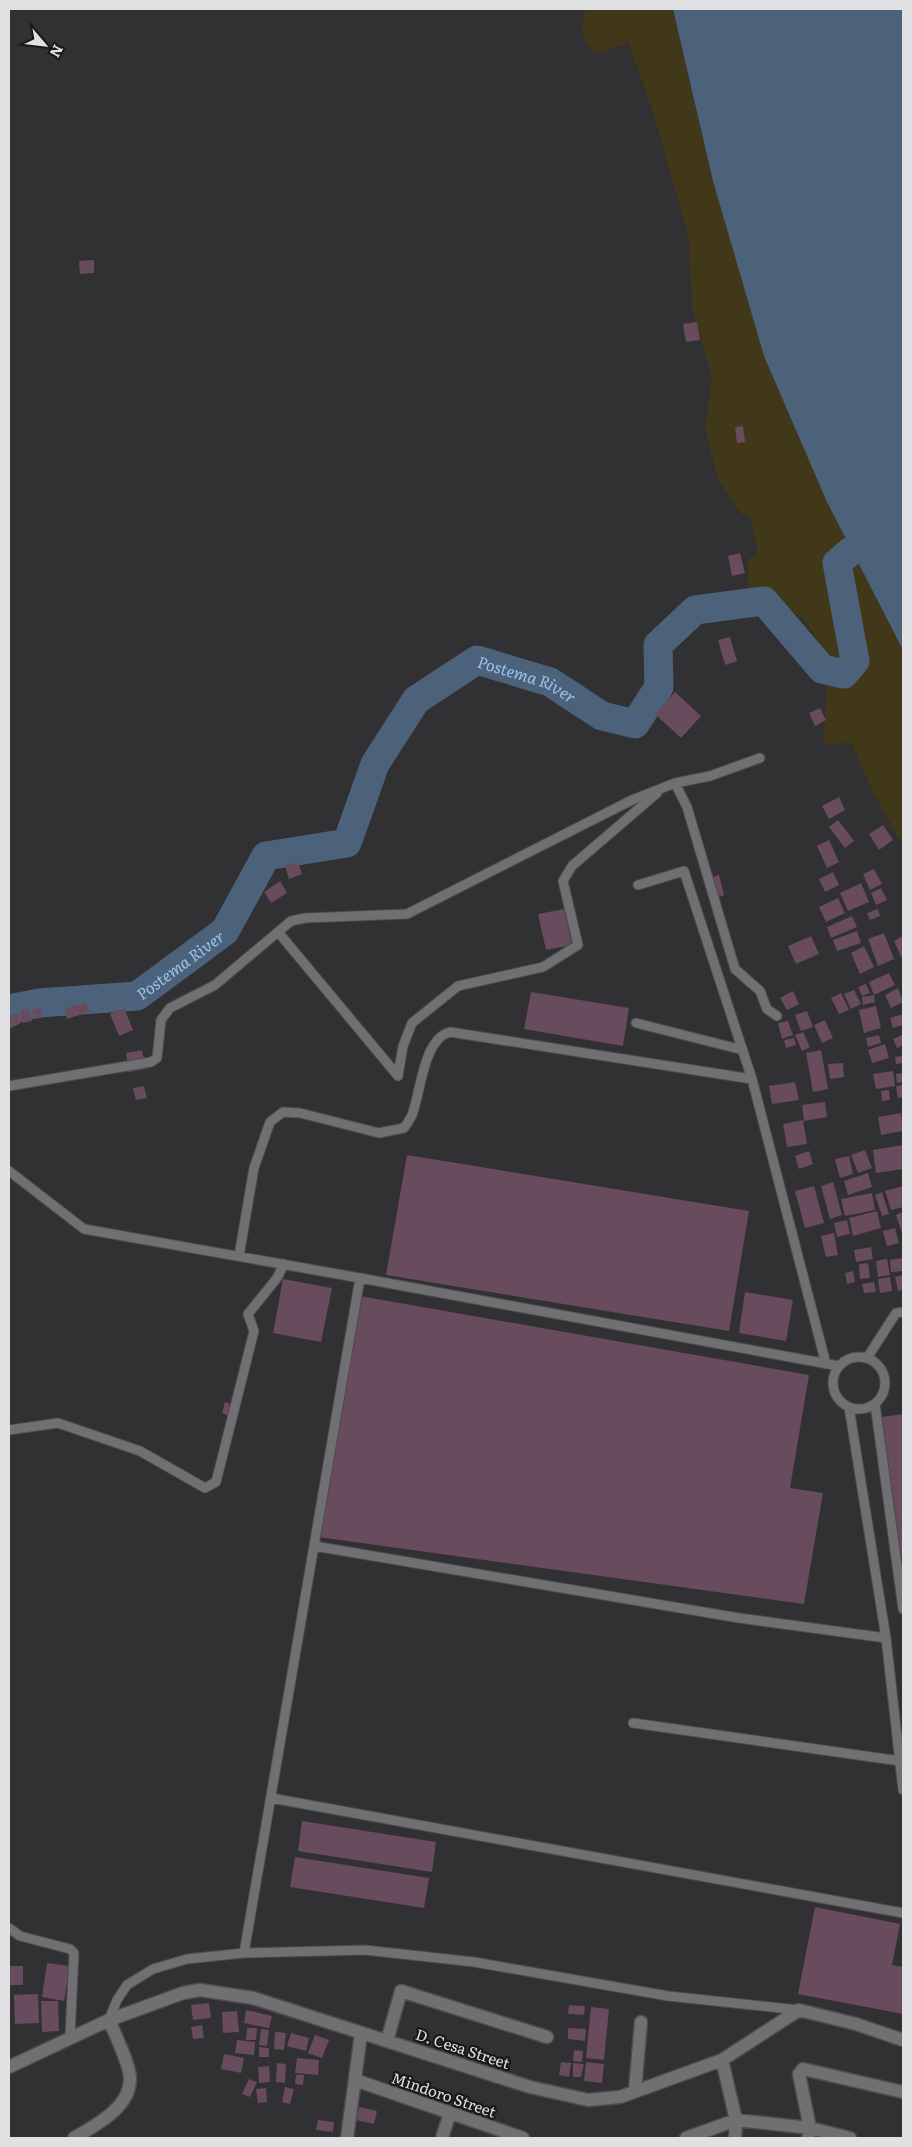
<svg xmlns="http://www.w3.org/2000/svg" width="912" height="2147" viewBox="0 0 912 2147" font-family="Literata,serif">
  <rect width="100%" height="100%" fill="#313033"/>
  <path fill="#403818" d="M 585,9 L 673,9 L 713,181 L 827,502 L 903,650 L 903,846 L 874,794 L 851,743 L 824,744 L 828,658 L 804,619 L 772,600 L 748,592 L 748,559 L 758,554 L 750,516 L 741,514 L 717,477 L 705,428 L 712,378 L 692,306 L 689,238 L 656,122 L 629,43 L 594,54 L 582,34 Z"/>
  <path fill="#4c627a" d="M 673,9 L 903,9 L 903,650 L 827,502 L 764,356 L 713,181 Z"/>
  <g fill="none" stroke-linecap="round" stroke-linejoin="round">
    <path stroke="#4c627a" stroke-width="29" id="s1" d="M 9,1009 L 39,1003 L 137,996 L 225,931 L 266,856 L 347,843 L 375,764 L 416,700 L 477,660 L 550,682 L 602,716 L 635,724 L 659,687 L 658,645 L 695,610 L 764,601 L 822,669 L 844,674 L 855,661 L 837,563 L 851,551"/>
  </g>
  <path fill="#684b5c" d="M 94,260 L 94,273 L 80,274 L 79,261 Z
    M 697,322 L 700,340 L 686,342 L 683,324 Z
    M 743,426 L 745,442 L 737,443 L 735,427 Z
    M 740,553 L 745,573 L 732,576 L 728,556 Z
    M 730,637 L 737,661 L 725,665 L 718,640 Z
    M 675,692 L 701,716 L 681,738 L 655,714 Z
    M 820,708 L 826,720 L 815,726 L 809,713 Z
    M 839,797 L 845,810 L 829,819 L 822,806 Z
    M 838,820 L 854,841 L 845,848 L 829,827 Z
    M 883,825 L 893,840 L 879,850 L 869,834 Z
    M 829,840 L 839,862 L 827,868 L 817,846 Z
    M 298,862 L 302,874 L 289,879 L 285,866 Z
    M 874,869 L 882,884 L 870,890 L 863,874 Z
    M 833,872 L 839,885 L 825,892 L 819,879 Z
    M 719,875 L 724,895 L 716,898 L 710,878 Z
    M 280,881 L 287,893 L 271,903 L 264,892 Z
    M 861,883 L 869,902 L 848,911 L 840,893 Z
    M 881,888 L 887,900 L 876,905 L 871,893 Z
    M 838,898 L 845,913 L 826,922 L 819,907 Z
    M 564,909 L 572,945 L 546,950 L 538,914 Z
    M 878,909 L 880,916 L 870,920 L 867,913 Z
    M 852,916 L 857,927 L 831,938 L 827,927 Z
    M 857,931 L 861,943 L 837,951 L 833,940 Z
    M 884,933 L 894,959 L 878,966 L 868,939 Z
    M 811,936 L 819,954 L 796,964 L 788,946 Z
    M 903,936 L 903,961 L 894,941 Z
    M 864,946 L 874,967 L 860,974 L 851,953 Z
    M 889,973 L 895,985 L 874,995 L 869,982 Z
    M 866,984 L 870,993 L 862,996 L 858,987 Z
    M 898,988 L 903,1002 L 891,1008 L 885,995 Z
    M 854,990 L 861,1004 L 851,1009 L 844,994 Z
    M 793,991 L 799,1004 L 787,1010 L 780,998 Z
    M 531,992 L 629,1008 L 623,1046 L 524,1029 Z
    M 841,993 L 849,1010 L 839,1014 L 831,998 Z
    M 874,995 L 875,1002 L 863,1005 L 862,997 Z
    M 86,1002 L 89,1012 L 67,1019 L 65,1009 Z
    M 876,1006 L 881,1028 L 864,1033 L 859,1010 Z
    M 40,1008 L 42,1018 L 34,1019 L 32,1010 Z
    M 124,1008 L 133,1030 L 119,1036 L 110,1014 Z
    M 29,1009 L 32,1021 L 22,1023 L 20,1011 Z
    M 807,1011 L 813,1027 L 801,1031 L 795,1015 Z
    M 17,1013 L 21,1023 L 9,1029 L 9,1016 Z
    M 903,1014 L 903,1025 L 893,1028 L 890,1018 Z
    M 825,1020 L 833,1038 L 822,1043 L 814,1025 Z
    M 788,1021 L 793,1035 L 782,1039 L 778,1023 Z
    M 803,1032 L 810,1047 L 802,1051 L 795,1035 Z
    M 879,1035 L 881,1043 L 868,1047 L 866,1038 Z
    M 902,1035 L 903,1045 L 897,1048 L 893,1039 Z
    M 794,1038 L 796,1045 L 786,1048 L 784,1040 Z
    M 885,1044 L 889,1058 L 872,1063 L 868,1050 Z
    M 142,1050 L 146,1069 L 129,1072 L 126,1053 Z
    M 821,1050 L 828,1089 L 813,1092 L 806,1053 Z
    M 903,1056 L 903,1063 L 896,1064 L 895,1057 Z
    M 843,1063 L 844,1077 L 830,1079 L 828,1064 Z
    M 893,1071 L 895,1086 L 876,1089 L 873,1074 Z
    M 903,1073 L 903,1082 L 897,1083 L 896,1074 Z
    M 795,1082 L 799,1100 L 772,1104 L 769,1086 Z
    M 903,1085 L 903,1097 L 898,1098 L 896,1086 Z
    M 144,1086 L 147,1098 L 136,1100 L 133,1088 Z
    M 889,1090 L 890,1100 L 882,1101 L 881,1091 Z
    M 825,1102 L 827,1117 L 804,1121 L 802,1105 Z
    M 901,1113 L 903,1131 L 881,1135 L 878,1117 Z
    M 803,1120 L 807,1144 L 787,1147 L 783,1124 Z
    M 903,1145 L 903,1169 L 876,1173 L 873,1150 Z
    M 865,1150 L 872,1168 L 858,1173 L 851,1155 Z
    M 809,1151 L 813,1164 L 799,1169 L 795,1156 Z
    M 407,1155 L 749,1211 L 729,1331 L 386,1275 Z
    M 849,1156 L 853,1174 L 840,1178 L 835,1159 Z
    M 868,1173 L 872,1187 L 848,1195 L 844,1181 Z
    M 833,1182 L 842,1215 L 830,1219 L 821,1186 Z
    M 814,1186 L 824,1223 L 805,1228 L 795,1191 Z
    M 903,1186 L 903,1207 L 891,1210 L 885,1191 Z
    M 882,1192 L 889,1214 L 882,1216 L 875,1195 Z
    M 872,1193 L 875,1210 L 845,1216 L 841,1199 Z
    M 877,1211 L 881,1228 L 853,1236 L 849,1218 Z
    M 903,1212 L 903,1232 L 902,1233 L 896,1215 Z
    M 847,1220 L 850,1234 L 837,1237 L 834,1223 Z
    M 895,1228 L 899,1243 L 887,1246 L 883,1231 Z
    M 834,1233 L 838,1255 L 826,1257 L 821,1236 Z
    M 871,1247 L 873,1259 L 856,1262 L 854,1250 Z
    M 902,1258 L 903,1271 L 891,1272 L 890,1260 Z
    M 887,1259 L 890,1275 L 878,1277 L 876,1261 Z
    M 868,1263 L 870,1278 L 860,1279 L 859,1264 Z
    M 853,1271 L 855,1282 L 847,1284 L 845,1273 Z
    M 903,1275 L 903,1290 L 898,1291 L 895,1277 Z
    M 890,1277 L 892,1291 L 880,1293 L 878,1279 Z
    M 283,1279 L 332,1288 L 321,1342 L 273,1333 Z
    M 874,1282 L 876,1292 L 864,1293 L 862,1284 Z
    M 745,1292 L 793,1300 L 786,1341 L 739,1333 Z
    M 360,1296 L 809,1375 L 790,1488 L 823,1493 L 804,1604 L 318,1537 Z
    M 225,1402 L 233,1405 L 229,1416 L 222,1413 Z
    M 903,1414 L 903,1556 L 901,1556 L 882,1417 Z
    M 302,1821 L 436,1842 L 432,1872 L 298,1851 Z
    M 295,1857 L 429,1878 L 424,1908 L 290,1887 Z
    M 815,1907 L 900,1924 L 892,1965 L 903,1967 L 903,2014 L 798,1994 Z
    M 47,1963 L 70,1966 L 64,2001 L 42,1997 Z
    M 9,1966 L 23,1966 L 23,1985 L 9,1985 Z
    M 38,1994 L 39,2023 L 15,2024 L 14,1995 Z
    M 41,2001 L 58,2001 L 59,2031 L 42,2032 Z
    M 209,2003 L 211,2018 L 193,2020 L 191,2005 Z
    M 569,2005 L 585,2006 L 584,2015 L 568,2014 Z
    M 591,2007 L 609,2009 L 604,2060 L 586,2058 Z
    M 246,2010 L 272,2016 L 269,2028 L 244,2023 Z
    M 237,2011 L 239,2032 L 223,2033 L 222,2012 Z
    M 202,2025 L 204,2038 L 193,2039 L 191,2027 Z
    M 247,2028 L 257,2028 L 256,2040 L 246,2040 Z
    M 568,2028 L 586,2029 L 585,2041 L 568,2039 Z
    M 261,2029 L 269,2030 L 267,2046 L 259,2045 Z
    M 275,2032 L 286,2033 L 284,2050 L 274,2049 Z
    M 291,2033 L 309,2038 L 306,2051 L 287,2046 Z
    M 315,2035 L 329,2040 L 322,2058 L 308,2053 Z
    M 237,2040 L 255,2042 L 254,2055 L 235,2053 Z
    M 259,2047 L 269,2048 L 269,2057 L 259,2057 Z
    M 574,2050 L 583,2051 L 582,2062 L 573,2061 Z
    M 224,2054 L 244,2058 L 241,2073 L 221,2069 Z
    M 297,2058 L 319,2060 L 318,2075 L 295,2073 Z
    M 561,2062 L 571,2063 L 569,2077 L 559,2075 Z
    M 586,2062 L 604,2064 L 602,2083 L 584,2081 Z
    M 277,2063 L 286,2064 L 285,2083 L 276,2082 Z
    M 573,2063 L 584,2064 L 581,2077 L 573,2077 Z
    M 269,2066 L 270,2082 L 259,2083 L 258,2067 Z
    M 296,2075 L 304,2075 L 303,2085 L 295,2084 Z
    M 249,2079 L 257,2082 L 250,2097 L 242,2094 Z
    M 285,2087 L 294,2089 L 290,2104 L 282,2102 Z
    M 266,2088 L 267,2102 L 258,2103 L 256,2089 Z
    M 359,2107 L 377,2111 L 374,2124 L 356,2120 Z
    M 318,2120 L 334,2122 L 333,2132 L 316,2130 Z"/>
  <g fill="none" stroke-linecap="round" stroke-linejoin="round">
    <defs>
      <path id="lane" d="M 675,783 L 687,807 L 735,969 L 760,991 L 767,1009 L 777,1016
        M 638,885 L 684,871 L 752,1079 L 826,1364
        M 278,932 L 398,1076
        M 636,1023 L 743,1050
        M 398,1076 L 403,1046 L 412,1023 L 458,986 L 543,967 L 578,945 L 563,881 L 572,866 L 657,793
        M 9,1086 L 151,1062 L 157,1058 L 161,1020 L 170,1008 L 215,985 L 291,921 L 305,918 L 407,914 L 632,800 L 675,783 L 710,776 L 760,758
        M 9,1171 L 84,1229 L 360,1278
        M 239,1256 L 254,1168 L 270,1122 L 283,1112 L 300,1113 L 379,1133 L 404,1128 C 407,1124 410,1119 412,1115 C 421,1092 423,1039 450,1032 L 752,1079
        M833 1383a26 26 0 1 1 52 0a26 26 0 1 1-52 0Z
        M 867,1358 L 896,1313 L 903,1312
        M 875,1404 L 903,1609
        M 849,1407 L 886,1638 L 903,1790
        M 9,1430 L 58,1423 L 140,1451 L 205,1488 L 216,1482 L 254,1331 L 248,1314 L 277,1278 L 284,1264
        M 314,1546 L 739,1618 L 886,1638
        M 633,1723 L 900,1761
        M 271,1798 L 903,1913
        M 9,1928 L 20,1936 L 70,1949 L 74,1953 L 70,2036
        M 244,1953 L 360,1278 L 839,1366
        M 109,2020 L 117,2000 L 127,1985 L 153,1969 L 187,1959 L 244,1953 L 365,1950 L 474,1962 L 668,1996 L 799,2010"/>
      <path id="street" d="M 387,2041 L 401,1991 L 547,2037
        M 722,2060 L 736,2120 L 735,2138
        M 9,2067 L 109,2020 L 183,1993 L 200,1990 L 253,1998 L 530,2087 L 588,2100 L 620,2097 L 722,2060 L 799,2010 L 856,2024 L 903,2040
        M 355,2080 L 523,2138
        M 635,2090 L 641,2022
        M 74,2138 C 96,2125 131,2107 130,2078 C 130,2065 115,2034 109,2020
        M 347,2138 L 361,2034
        M 442,2138 L 450,2113
        M 686,2138 L 736,2120 L 810,2128 L 850,2138
        M 808,2138 L 810,2128 L 799,2074 L 803,2069 L 903,2092"/>
    </defs>
    <use href="#lane" stroke="#4d4c4e" stroke-width="11"/>
    <use href="#street" stroke="#4d4c4e" stroke-width="15"/>
    <use href="#lane" stroke="#706f72" stroke-width="9"/>
    <use href="#street" stroke="#706f72" stroke-width="12"/>
  </g>
  <g text-anchor="middle" dominant-baseline="central" stroke-width="4.5" stroke-linejoin="round" paint-order="stroke">
    <g font-size="15" fill="#e1e0e2" stroke="#19181a">
      <text transform="translate(463 2048) rotate(18)">D. Cesa Street</text>
      <text transform="translate(444 2094) rotate(19)">Mindoro Street</text>
    </g>
    <g font-size="16" font-style="italic" fill="#9ac4f0" stroke="#19181a">
      <text stroke="none"><textPath href="#s1" startOffset="692">Postema River</textPath></text>
      <text stroke="none"><textPath href="#s1" startOffset="182">Postema River</textPath></text>
    </g>
  </g>
  <rect width="912" height="2147" fill="none" stroke="#e1e0e2" stroke-width="20"/>
  <g transform="translate(45 45) rotate(118)" stroke="#19181a" stroke-width="4" paint-order="stroke">
  <path d="M0-4L9 19L0 12L-9 19Z" fill="#e1e0e2"/>
  <text y="-8" font-size="14" font-weight="bold" text-anchor="middle" fill="#e1e0e2">N</text>
  </g>
</svg>
